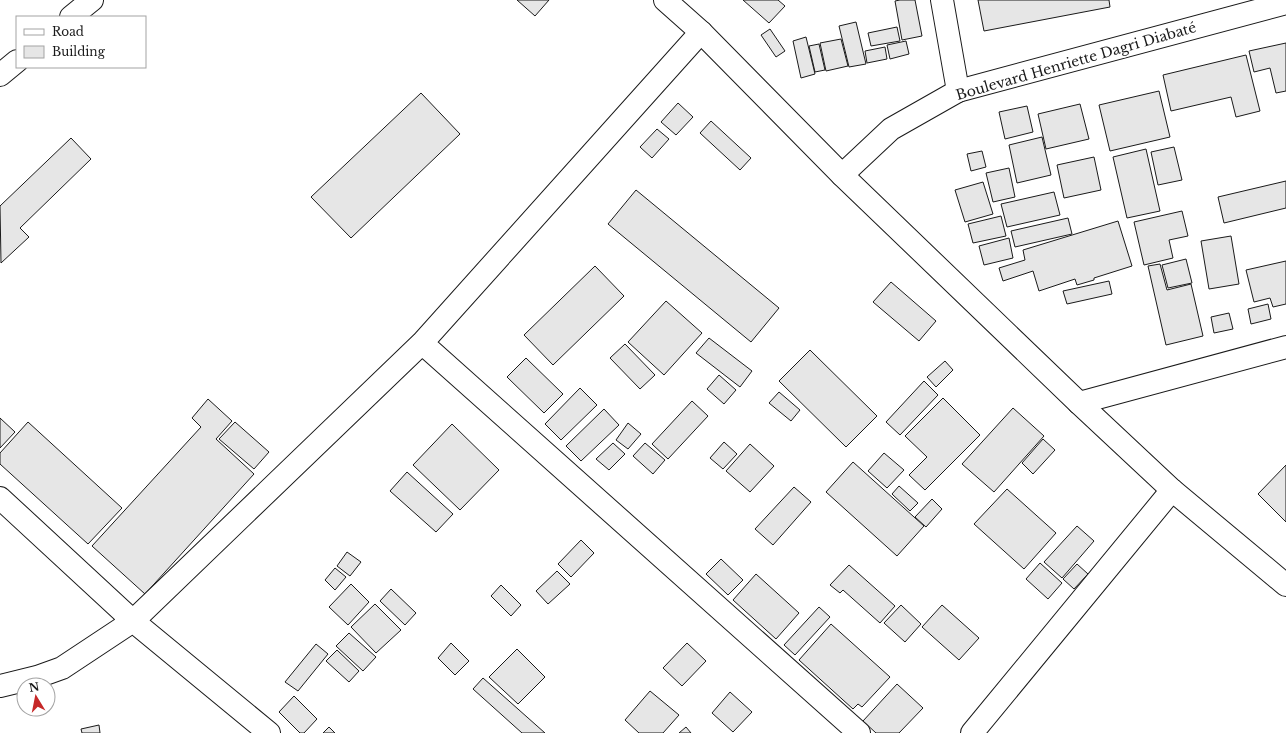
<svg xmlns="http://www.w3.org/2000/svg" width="1286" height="733" viewBox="0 0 1286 733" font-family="'Libre Baskerville',serif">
  <rect width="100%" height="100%" fill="#fff"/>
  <path fill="#e6e6e6" stroke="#1a1a1a" d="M 517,0 L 549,0 L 535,16 Z
    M 743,0 L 778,0 L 785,6 L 769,23 Z
    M 900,0 L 915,0 L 922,36 L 902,40 L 895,1 Z
    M 978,0 L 1109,0 L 1110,7 L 984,31 Z
    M 856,22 L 866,64 L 849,67 L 839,26 Z
    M 897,27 L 900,41 L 871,46 L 868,33 Z
    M 770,29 L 785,51 L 776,57 L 761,35 Z
    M 806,37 L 815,74 L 801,78 L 793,41 Z
    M 841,39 L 848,66 L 826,71 L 820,43 Z
    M 906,41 L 909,54 L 890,59 L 887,45 Z
    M 1286,43 L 1286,91 L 1276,93 L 1270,68 L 1254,72 L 1249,51 Z
    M 819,44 L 825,70 L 815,72 L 809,46 Z
    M 885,47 L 887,59 L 867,63 L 865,51 Z
    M 1246,55 L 1260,111 L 1236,117 L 1231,97 L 1171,111 L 1163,75 Z
    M 1159,91 L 1170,137 L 1110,151 L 1099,105 Z
    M 421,93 L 460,134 L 351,238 L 311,197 Z
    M 678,103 L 693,117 L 676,135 L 661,122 Z
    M 1080,104 L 1089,139 L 1046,149 L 1038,114 Z
    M 1027,106 L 1033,132 L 1005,139 L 999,112 Z
    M 711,121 L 751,158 L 740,170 L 700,133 Z
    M 657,129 L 669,139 L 652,158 L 640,147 Z
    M 1042,137 L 1051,175 L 1017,183 L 1009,145 Z
    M 71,138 L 91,159 L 20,228 L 29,237 L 1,263 L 0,206 Z
    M 1174,147 L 1182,180 L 1158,185 L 1151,152 Z
    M 1146,149 L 1160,211 L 1127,218 L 1113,157 Z
    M 982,151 L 986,167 L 971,171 L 967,154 Z
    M 1094,157 L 1101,190 L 1064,198 L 1057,165 Z
    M 1009,168 L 1015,197 L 993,202 L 986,173 Z
    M 1286,181 L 1286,208 L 1224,223 L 1218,197 Z
    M 983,182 L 993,214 L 965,222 L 955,190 Z
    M 636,190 L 779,308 L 751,342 L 608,224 Z
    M 1054,192 L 1060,215 L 1007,227 L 1001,204 Z
    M 1182,211 L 1188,236 L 1169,240 L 1173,258 L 1144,265 L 1134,222 Z
    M 1001,216 L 1006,236 L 973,243 L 968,224 Z
    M 1068,218 L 1072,234 L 1015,247 L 1011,231 Z
    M 1118,221 L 1132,266 L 1094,278 L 1094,280 L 1077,285 L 1075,279 L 1039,291 L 1033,271 L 1003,281 L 999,268 L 1025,260 L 1023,250 Z
    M 1231,236 L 1239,284 L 1209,289 L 1201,241 Z
    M 1009,238 L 1013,258 L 984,265 L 979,246 Z
    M 1186,259 L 1192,283 L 1168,288 L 1162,265 Z
    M 1286,261 L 1286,304 L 1273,307 L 1270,298 L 1254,302 L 1246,270 Z
    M 1160,264 L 1167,290 L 1191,284 L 1203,336 L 1166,345 L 1148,266 Z
    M 595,266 L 624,296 L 553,365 L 524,335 Z
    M 1109,281 L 1112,294 L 1067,304 L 1063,291 Z
    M 891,282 L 936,321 L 919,341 L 873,302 Z
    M 666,301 L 702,333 L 664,375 L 628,342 Z
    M 1268,304 L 1271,319 L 1251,324 L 1248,309 Z
    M 1229,313 L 1233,329 L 1214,333 L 1211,317 Z
    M 709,338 L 752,371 L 740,387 L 696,353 Z
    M 625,344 L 655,375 L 640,389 L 610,358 Z
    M 810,350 L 877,416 L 846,447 L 779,381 Z
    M 526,358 L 563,394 L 544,413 L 507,377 Z
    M 945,361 L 953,370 L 936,387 L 927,377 Z
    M 719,375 L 736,390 L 724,404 L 707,389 Z
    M 924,381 L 938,395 L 900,435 L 886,422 Z
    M 580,388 L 597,405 L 561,440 L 545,424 Z
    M 779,392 L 800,410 L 791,421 L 769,403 Z
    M 943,398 L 980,435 L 925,490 L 909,475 L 927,457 L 905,436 Z
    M 208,399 L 232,421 L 216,439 L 254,474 L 145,594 L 92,546 L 201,427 L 192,418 Z
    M 692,401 L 708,416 L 668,459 L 652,444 Z
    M 1013,408 L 1044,436 L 994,492 L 962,464 Z
    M 604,409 L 619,425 L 581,461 L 566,446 Z
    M 0,418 L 15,432 L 0,448 Z
    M 28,422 L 122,508 L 88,544 L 0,464 L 0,453 Z
    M 235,422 L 269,452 L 254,469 L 219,439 Z
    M 628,423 L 641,434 L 628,449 L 616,440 Z
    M 452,424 L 499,470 L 460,510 L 413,465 Z
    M 1043,439 L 1055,450 L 1033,474 L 1022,463 Z
    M 724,442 L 737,454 L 723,469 L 710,458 Z
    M 613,443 L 625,454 L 609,470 L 596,459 Z
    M 645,443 L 665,460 L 653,474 L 633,456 Z
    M 750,444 L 774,466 L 750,492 L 726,471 Z
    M 884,453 L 904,470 L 887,488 L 868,471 Z
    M 853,462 L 924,526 L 897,556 L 826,492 Z
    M 1286,465 L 1286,522 L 1258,494 Z
    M 407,472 L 453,514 L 436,532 L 390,491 Z
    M 899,486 L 918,503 L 910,511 L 892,494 Z
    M 794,487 L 811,502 L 773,545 L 755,529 Z
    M 1007,489 L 1056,533 L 1024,569 L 974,524 Z
    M 932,499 L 942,509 L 926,527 L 915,517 Z
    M 1077,526 L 1094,541 L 1062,578 L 1044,562 Z
    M 581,540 L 594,553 L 571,577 L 558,564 Z
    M 347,552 L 361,562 L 350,576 L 337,566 Z
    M 721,559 L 743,580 L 728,595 L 706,574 Z
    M 1040,563 L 1062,583 L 1048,599 L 1026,579 Z
    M 1077,564 L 1088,574 L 1074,589 L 1063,579 Z
    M 849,565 L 895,606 L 880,623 L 843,590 L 840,593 L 830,585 Z
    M 335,568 L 346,577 L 335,590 L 325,580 Z
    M 557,571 L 570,584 L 548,604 L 536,591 Z
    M 756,574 L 799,613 L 776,639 L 733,600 Z
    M 351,584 L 369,602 L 348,625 L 329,607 Z
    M 501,585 L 521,605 L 511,616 L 491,596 Z
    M 391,589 L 416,613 L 405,625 L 380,601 Z
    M 375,604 L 401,630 L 376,653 L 351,627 Z
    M 901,605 L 921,624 L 905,642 L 884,623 Z
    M 942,605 L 979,638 L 959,660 L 922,627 Z
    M 819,607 L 830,617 L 795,655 L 784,645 Z
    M 831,624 L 890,677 L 862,707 L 858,704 L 853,709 L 799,660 Z
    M 349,633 L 376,657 L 363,671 L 336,646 Z
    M 451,643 L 469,661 L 455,675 L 438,658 Z
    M 687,643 L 706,661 L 682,686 L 663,668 Z
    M 316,644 L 328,654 L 298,691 L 285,682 Z
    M 517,649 L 545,677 L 518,704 L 489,677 Z
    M 337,650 L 359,671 L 349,682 L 326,661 Z
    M 483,678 L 545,733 L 522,733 L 473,689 Z
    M 897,684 L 923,708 L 899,733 L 876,733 L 863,721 Z
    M 650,691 L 679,715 L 663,733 L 639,733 L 625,720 Z
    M 730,692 L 752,712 L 733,732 L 712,713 Z
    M 294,696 L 317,719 L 304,733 L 300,733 L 279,712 Z
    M 99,725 L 100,733 L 82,733 L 81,729 Z
    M 329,727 L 335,733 L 323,733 Z
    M 686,727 L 691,733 L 679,733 Z"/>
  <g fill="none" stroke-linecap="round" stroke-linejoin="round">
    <defs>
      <path id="minor" d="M 942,0 L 958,91
        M 71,17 L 92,0
        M 0,75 L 17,61
        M 422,343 L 859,733
        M 1079,403 L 1286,347
        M 0,498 L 133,621 L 269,733
        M 0,686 L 37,677 L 62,668 L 133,621 L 422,343 L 701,32
        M 972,733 L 1172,490"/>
      <path id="tertiary" d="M 665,0 L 701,32 L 842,175 L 1079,403 L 1172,490 L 1286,585"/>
      <path id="secondary" d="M 842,175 L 891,129 L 958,91 L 1286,3"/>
    </defs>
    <use href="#minor" stroke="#1a1a1a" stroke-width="24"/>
    <use href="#tertiary" stroke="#1a1a1a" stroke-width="24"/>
    <use href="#secondary" stroke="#1a1a1a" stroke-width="24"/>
    <use href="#minor" stroke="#fff" stroke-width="22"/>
    <use href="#tertiary" stroke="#fff" stroke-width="22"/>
    <use href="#secondary" stroke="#fff" stroke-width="22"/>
  </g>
  <g text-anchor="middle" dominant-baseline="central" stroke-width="3" stroke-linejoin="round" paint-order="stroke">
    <g font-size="14" fill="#1a1a1a" stroke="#fff">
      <text transform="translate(1076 61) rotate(-16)">Boulevard Henriette Dagri Diabaté</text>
    </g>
  </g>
  <rect x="16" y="16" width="130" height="52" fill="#ffffff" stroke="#a3a3a3"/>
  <rect x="24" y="29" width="20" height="6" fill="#ffffff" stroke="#a3a3a3"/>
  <text x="52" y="36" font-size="12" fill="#1a1a1a">Road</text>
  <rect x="24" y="46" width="20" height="12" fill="#e6e6e6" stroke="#a3a3a3"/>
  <text x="52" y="56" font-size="12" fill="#1a1a1a">Building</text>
  <g transform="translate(36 697) rotate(350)"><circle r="19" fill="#ffffff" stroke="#a3a3a3"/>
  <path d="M0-3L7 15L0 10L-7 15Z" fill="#c62828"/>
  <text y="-6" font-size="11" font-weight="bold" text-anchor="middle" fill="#1a1a1a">N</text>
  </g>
</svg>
